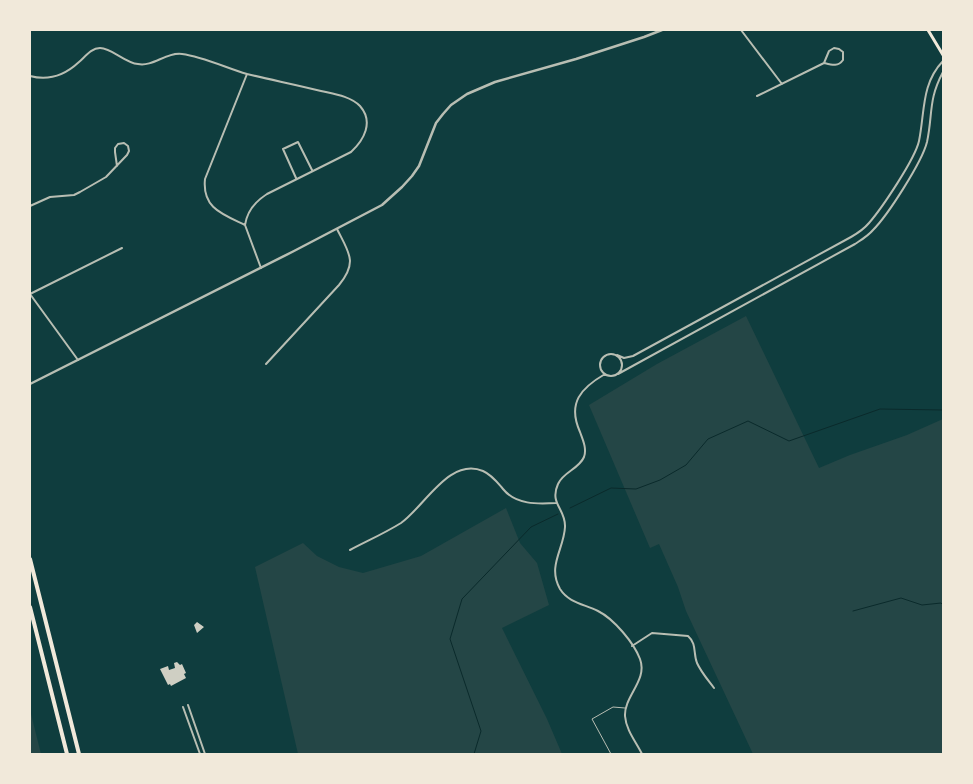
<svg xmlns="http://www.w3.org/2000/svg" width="973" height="784" viewBox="0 0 973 784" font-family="'Archivo Narrow',sans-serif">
  <rect width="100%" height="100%" fill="#0f3d3e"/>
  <path fill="#244646" d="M 746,316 L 819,468 L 850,455 L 907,435 L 943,419 L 943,754 L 753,754 L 686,611 L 678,587 L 659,544 L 650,548 L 589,405 L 657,364 Z
    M 506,508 L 520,543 L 537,563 L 549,605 L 502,628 L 547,719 L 562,754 L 298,754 L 255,567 L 303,543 L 317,556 L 339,567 L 363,573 L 421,556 Z
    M 30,710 L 41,754 L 30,754 Z"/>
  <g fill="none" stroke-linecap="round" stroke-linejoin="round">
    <path stroke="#0a2a2b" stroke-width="1" d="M 570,508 L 611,488 L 636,489 L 660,480 L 686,465 L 708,439 L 748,421 L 789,441 L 880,409 L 943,410
      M 853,611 L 901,598 L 922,605 L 941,603 L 943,605
      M 474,754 L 481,731 L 450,639 L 462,599 L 531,527 L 558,514"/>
  </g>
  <path fill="#cfcfc3" d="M 197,622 L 204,627 L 197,633 L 194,625 Z
    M 177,662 L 180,665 L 182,664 L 186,673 L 184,674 L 186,678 L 171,686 L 170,684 L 168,685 L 160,669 L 168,666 L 169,670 L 175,668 L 174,663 Z"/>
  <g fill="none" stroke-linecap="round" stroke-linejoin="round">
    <path stroke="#b8beb3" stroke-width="1" d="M 611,754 L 592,719 L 613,707 L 625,708"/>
    <path stroke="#b8beb3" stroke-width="2" d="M 741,30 L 782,84
      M 30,76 C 48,81 65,75 79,62 C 85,57 91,48 100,48 C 112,48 125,63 138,64 C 153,67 166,52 182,54 C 204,57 226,68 247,74 C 272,80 297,85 321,91 C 334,94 350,96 360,106 C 374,122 364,140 351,152 L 267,194 C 256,201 247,211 245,225 L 261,268
      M 757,96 L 824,63 C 832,65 838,67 843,60 L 843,52 L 839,49 L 834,48 L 829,51 L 824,63
      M 296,178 L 283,149 L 298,142 L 312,170
      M 30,206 L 50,197 L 74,195 L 80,192 L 106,177 L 127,155 L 129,151 L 128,146 L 124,143 L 118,144 L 115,148 L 115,152 L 117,166
      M 245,225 C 222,214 202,208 205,179 L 247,74
      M 30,294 L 122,248
      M 30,294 L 78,360
      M600 365a11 11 0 1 1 22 0a11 11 0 1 1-22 0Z
      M 617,355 L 624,358 L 633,356 L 851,237 C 858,233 864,229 869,223 C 882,208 915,159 919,141 C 925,112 921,84 943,61
      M 266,364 L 339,285 C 358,262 349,253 337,229
      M 605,374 C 581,388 567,403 580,432 C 583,440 587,449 584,457 C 579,469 563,472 558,484 C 549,504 566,509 565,527 C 564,549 547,566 560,589 C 569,603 584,604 598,611 C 614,619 634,643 640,659 C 648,680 624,696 625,716 C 626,730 636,742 642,754
      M 618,374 L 855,244 C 861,240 868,236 873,230 C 888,215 922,162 927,142 C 933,114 928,100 943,72
      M 350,550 C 367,541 385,533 401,523 C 425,506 449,457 483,471 C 492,475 497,482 503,489 C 516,505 537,504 556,503
      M 632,646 L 652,633 L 688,636 C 697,644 693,653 697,663 C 701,672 708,680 714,688
      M 188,705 L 205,754
      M 183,707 L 200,754"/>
    <path stroke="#b8beb3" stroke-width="2.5" d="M 30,384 L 294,251 L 382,205 L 402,187 L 412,176 L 419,166 L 436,123 L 443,114 L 451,105 L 467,94 L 495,82 L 576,59 L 644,37 L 662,30"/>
    <path stroke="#f1e9da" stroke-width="3" d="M 928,30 L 943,55"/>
    <path stroke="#f1e9da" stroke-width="4" d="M 30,559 L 79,754
      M 30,607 L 67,754"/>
  </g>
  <rect width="973" height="784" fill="none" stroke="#f1e9da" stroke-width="62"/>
</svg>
